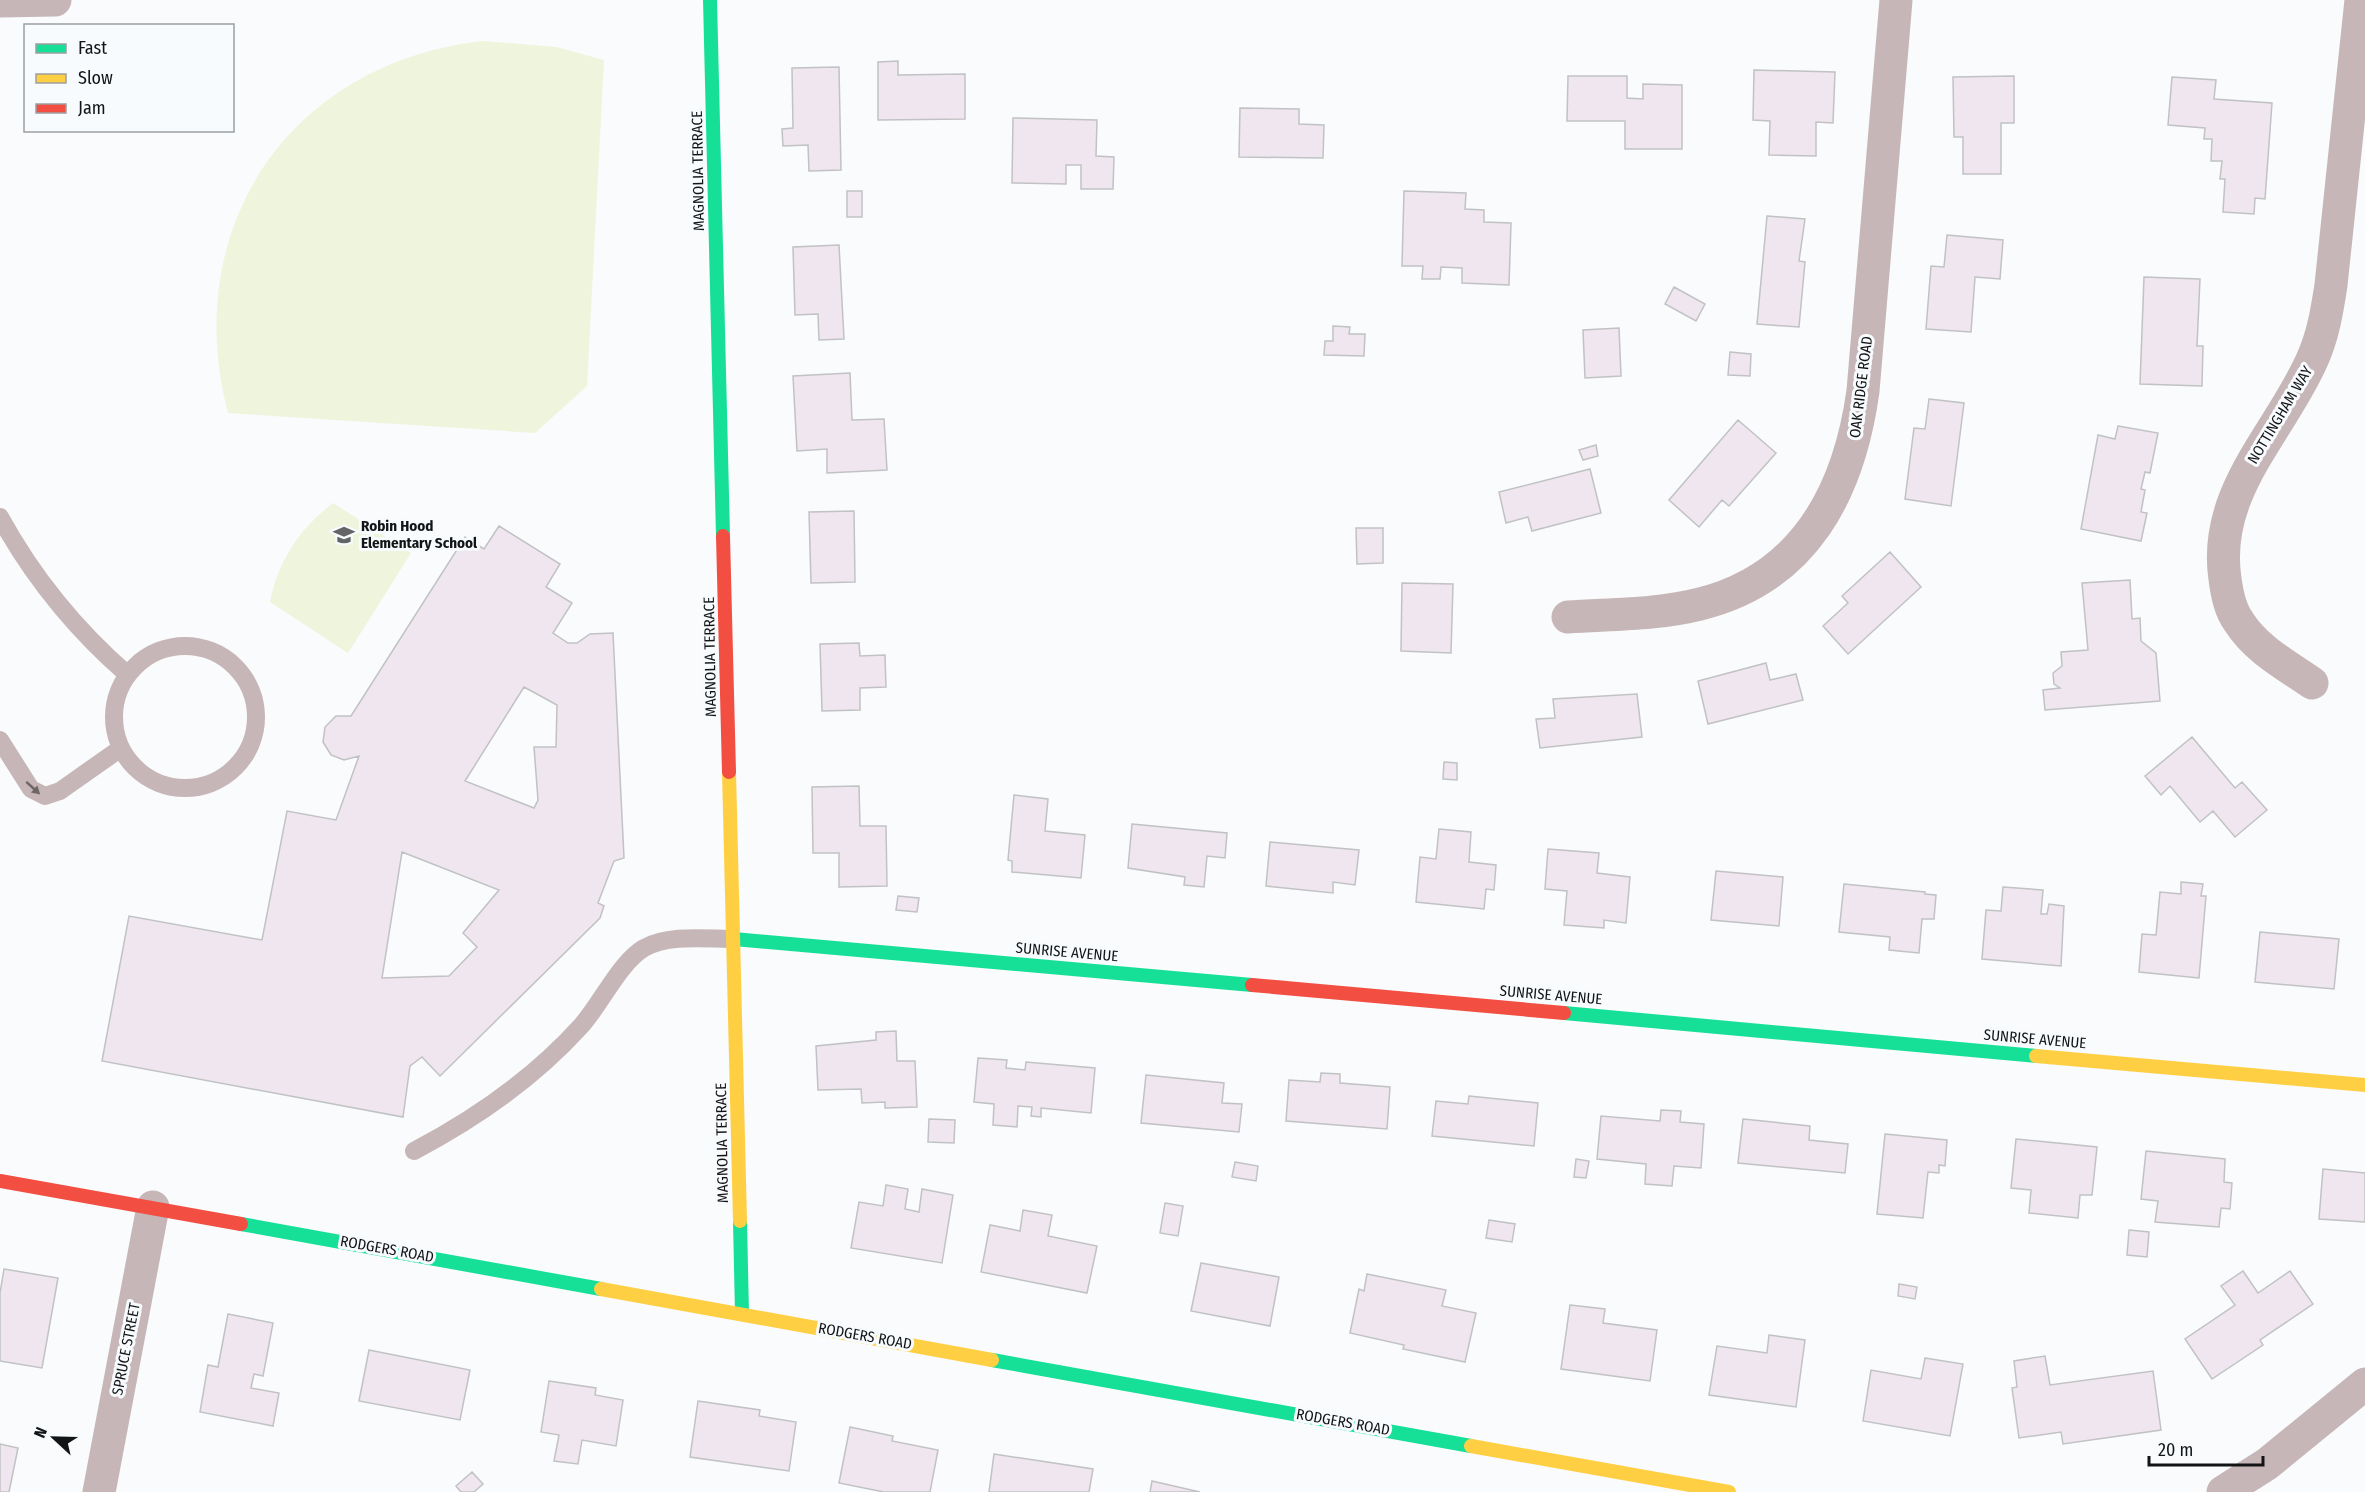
<svg xmlns="http://www.w3.org/2000/svg" width="2365" height="1492" viewBox="0 0 2365 1492" font-family="'Fira Sans Condensed',sans-serif">
  <rect width="100%" height="100%" fill="#f9fbfc"/>
  <path fill="#eff4dc" d="M 482,41 L 556,47 L 604,60 L 587,386 L 535,433 L 228,413 C 179,226 291,63 482,41 Z
    M 333,503 L 411,553 L 348,653 L 270,602 C 278,561 300,528 333,503 Z"/>
  <path fill="#efe6f0" stroke="#c1c2c3" stroke-width="1.5" fill-rule="evenodd" d="M 898,61 L 898,75 L 965,74 L 965,119 L 878,120 L 878,62 Z
    M 839,67 L 841,170 L 809,171 L 808,145 L 783,146 L 782,129 L 793,128 L 792,68 Z
    M 1754,70 L 1835,72 L 1833,123 L 1816,122 L 1816,156 L 1769,155 L 1770,121 L 1753,120 Z
    M 1568,76 L 1627,76 L 1627,98 L 1643,99 L 1643,84 L 1682,85 L 1682,149 L 1625,149 L 1625,121 L 1567,121 Z
    M 2014,76 L 2014,123 L 2001,123 L 2001,174 L 1963,174 L 1963,137 L 1954,137 L 1953,77 Z
    M 2172,77 L 2216,80 L 2214,99 L 2272,103 L 2265,199 L 2255,198 L 2254,214 L 2223,212 L 2225,179 L 2220,179 L 2222,161 L 2211,161 L 2212,139 L 2204,139 L 2205,128 L 2168,125 Z
    M 1240,108 L 1299,109 L 1299,124 L 1324,125 L 1323,158 L 1239,157 Z
    M 1013,118 L 1097,120 L 1096,156 L 1114,157 L 1113,189 L 1081,189 L 1081,165 L 1066,165 L 1066,184 L 1012,183 Z
    M 847,191 L 862,191 L 862,217 L 847,217 Z
    M 1404,191 L 1466,193 L 1465,209 L 1484,210 L 1484,222 L 1511,223 L 1509,285 L 1462,283 L 1462,268 L 1441,267 L 1440,279 L 1422,279 L 1423,266 L 1402,266 Z
    M 1767,216 L 1805,219 L 1799,261 L 1805,262 L 1799,327 L 1757,324 Z
    M 1947,235 L 2003,240 L 2000,279 L 1975,277 L 1971,332 L 1926,329 L 1931,266 L 1944,267 Z
    M 839,245 L 844,339 L 819,340 L 818,314 L 795,315 L 793,247 Z
    M 2144,277 L 2200,279 L 2197,346 L 2203,346 L 2202,386 L 2140,384 Z
    M 1674,287 L 1705,304 L 1696,321 L 1665,304 Z
    M 1333,326 L 1350,327 L 1349,334 L 1365,334 L 1364,356 L 1324,355 L 1325,341 L 1333,341 Z
    M 1619,328 L 1621,376 L 1585,378 L 1583,330 Z
    M 1730,352 L 1751,354 L 1750,376 L 1728,375 Z
    M 850,373 L 852,420 L 884,419 L 887,470 L 827,473 L 827,449 L 797,451 L 793,376 Z
    M 1929,399 L 1964,403 L 1951,506 L 1905,499 L 1914,428 L 1925,429 Z
    M 1738,420 L 1776,453 L 1729,506 L 1722,500 L 1699,527 L 1669,500 Z
    M 2118,426 L 2158,433 L 2150,473 L 2145,472 L 2141,489 L 2145,490 L 2141,512 L 2147,513 L 2141,541 L 2081,529 L 2098,435 L 2115,439 Z
    M 1596,445 L 1598,456 L 1583,460 L 1579,450 Z
    M 1590,469 L 1601,513 L 1532,531 L 1528,517 L 1506,523 L 1499,492 Z
    M 854,511 L 855,582 L 811,583 L 809,512 Z
    M 499,526 L 560,564 L 546,587 L 572,603 L 553,633 L 568,643 L 577,643 L 590,634 L 613,633 L 624,858 L 614,861 L 598,903 L 604,906 L 600,918 L 440,1076 L 422,1057 L 410,1066 L 403,1117 L 102,1061 L 129,916 L 262,940 L 287,811 L 336,820 L 359,756 L 344,760 L 331,755 L 323,742 L 325,727 L 336,716 L 351,716 L 465,537 L 484,549 ZM 524,687 L 557,705 L 556,747 L 534,747 L 538,800 L 534,808 L 465,781 ZM 402,852 L 499,890 L 463,933 L 477,947 L 449,976 L 382,978 Z
    M 1356,528 L 1383,528 L 1383,563 L 1357,564 Z
    M 1890,552 L 1921,587 L 1848,654 L 1823,626 L 1848,603 L 1842,596 Z
    M 2130,580 L 2132,619 L 2140,618 L 2141,641 L 2156,653 L 2160,701 L 2045,710 L 2043,690 L 2060,688 L 2054,684 L 2053,673 L 2062,666 L 2061,652 L 2088,650 L 2082,583 Z
    M 1402,583 L 1453,584 L 1451,653 L 1401,651 Z
    M 859,643 L 860,656 L 885,655 L 886,687 L 860,688 L 860,710 L 822,711 L 820,644 Z
    M 1766,663 L 1770,680 L 1796,674 L 1803,700 L 1708,724 L 1698,681 Z
    M 1637,694 L 1642,737 L 1540,748 L 1536,719 L 1555,718 L 1553,699 Z
    M 2192,737 L 2235,788 L 2242,782 L 2267,810 L 2235,837 L 2213,811 L 2200,822 L 2170,786 L 2161,795 L 2145,776 Z
    M 1444,762 L 1457,763 L 1457,780 L 1443,779 Z
    M 859,786 L 860,826 L 886,826 L 887,886 L 839,887 L 839,853 L 813,853 L 812,787 Z
    M 1014,795 L 1048,799 L 1045,831 L 1085,835 L 1081,878 L 1012,872 L 1012,861 L 1008,860 Z
    M 1132,824 L 1227,833 L 1225,858 L 1207,856 L 1204,887 L 1184,885 L 1185,877 L 1128,868 Z
    M 1439,829 L 1471,832 L 1469,862 L 1496,865 L 1494,890 L 1486,889 L 1484,909 L 1416,902 L 1420,857 L 1436,859 Z
    M 1270,842 L 1359,850 L 1355,885 L 1333,882 L 1333,893 L 1266,886 Z
    M 1548,849 L 1599,853 L 1597,873 L 1630,877 L 1626,923 L 1604,920 L 1604,928 L 1564,925 L 1567,891 L 1545,889 Z
    M 1716,871 L 1783,877 L 1779,926 L 1711,920 Z
    M 2181,882 L 2203,884 L 2201,896 L 2206,896 L 2199,978 L 2139,972 L 2142,934 L 2156,935 L 2160,892 L 2181,894 Z
    M 1844,884 L 1925,892 L 1925,894 L 1936,895 L 1934,919 L 1922,919 L 1919,953 L 1889,950 L 1890,937 L 1839,932 Z
    M 2003,887 L 2043,890 L 2041,914 L 2047,914 L 2049,904 L 2064,906 L 2061,966 L 1982,959 L 1986,910 L 2001,911 Z
    M 898,896 L 919,898 L 917,912 L 896,910 Z
    M 2260,932 L 2339,939 L 2334,989 L 2255,982 Z
    M 896,1031 L 897,1061 L 915,1061 L 917,1107 L 885,1108 L 885,1102 L 862,1103 L 861,1089 L 818,1090 L 816,1046 L 876,1040 L 876,1032 Z
    M 978,1058 L 1007,1060 L 1006,1068 L 1025,1070 L 1026,1062 L 1095,1068 L 1091,1113 L 1041,1108 L 1041,1117 L 1031,1116 L 1032,1107 L 1018,1106 L 1017,1127 L 993,1125 L 994,1104 L 974,1102 Z
    M 1321,1073 L 1340,1074 L 1340,1083 L 1390,1087 L 1387,1129 L 1286,1121 L 1289,1080 L 1320,1082 Z
    M 1146,1075 L 1224,1083 L 1222,1103 L 1242,1104 L 1239,1132 L 1141,1123 Z
    M 1469,1096 L 1538,1103 L 1534,1146 L 1432,1136 L 1436,1101 L 1468,1104 Z
    M 1661,1110 L 1681,1111 L 1680,1122 L 1704,1124 L 1701,1168 L 1674,1166 L 1672,1186 L 1645,1184 L 1646,1164 L 1597,1159 L 1601,1116 L 1660,1121 Z
    M 929,1119 L 955,1120 L 954,1143 L 928,1142 Z
    M 1743,1119 L 1810,1126 L 1809,1140 L 1848,1144 L 1845,1173 L 1738,1163 Z
    M 1885,1134 L 1947,1140 L 1945,1166 L 1939,1165 L 1939,1173 L 1928,1172 L 1923,1218 L 1877,1214 Z
    M 2016,1139 L 2097,1147 L 2092,1195 L 2080,1195 L 2078,1218 L 2029,1213 L 2031,1190 L 2011,1188 Z
    M 2146,1151 L 2225,1159 L 2224,1182 L 2232,1183 L 2230,1209 L 2221,1208 L 2219,1227 L 2155,1222 L 2158,1201 L 2141,1199 Z
    M 1576,1159 L 1589,1161 L 1586,1178 L 1574,1177 Z
    M 1235,1162 L 1258,1166 L 1256,1181 L 1232,1177 Z
    M 2323,1169 L 2365,1173 L 2365,1222 L 2319,1219 Z
    M 886,1185 L 908,1189 L 905,1209 L 919,1212 L 922,1189 L 953,1195 L 942,1263 L 851,1248 L 859,1202 L 883,1206 Z
    M 1165,1203 L 1183,1206 L 1178,1236 L 1160,1233 Z
    M 1023,1210 L 1052,1215 L 1048,1236 L 1097,1246 L 1087,1293 L 981,1272 L 990,1225 L 1020,1231 Z
    M 1489,1220 L 1515,1224 L 1512,1242 L 1486,1238 Z
    M 2129,1230 L 2149,1232 L 2147,1257 L 2127,1255 Z
    M 1201,1263 L 1279,1277 L 1270,1326 L 1191,1311 Z
    M 4,1269 L 58,1278 L 42,1368 L 0,1361 L 0,1293 Z
    M 2243,1271 L 2258,1293 L 2290,1271 L 2313,1304 L 2260,1340 L 2263,1345 L 2212,1379 L 2185,1339 L 2235,1305 L 2221,1286 Z
    M 1367,1274 L 1446,1290 L 1442,1306 L 1476,1313 L 1465,1362 L 1403,1349 L 1404,1345 L 1350,1333 L 1359,1289 L 1364,1291 Z
    M 1899,1284 L 1917,1287 L 1915,1299 L 1898,1296 Z
    M 1570,1305 L 1605,1309 L 1603,1323 L 1657,1330 L 1650,1381 L 1561,1369 Z
    M 228,1314 L 273,1323 L 263,1376 L 254,1374 L 251,1388 L 279,1393 L 273,1426 L 200,1412 L 208,1365 L 218,1367 Z
    M 1769,1335 L 1805,1340 L 1796,1407 L 1709,1395 L 1717,1346 L 1767,1353 Z
    M 369,1350 L 470,1370 L 460,1420 L 359,1401 Z
    M 2045,1356 L 2050,1385 L 2153,1371 L 2161,1430 L 2063,1444 L 2061,1432 L 2019,1438 L 2012,1388 L 2017,1387 L 2014,1361 Z
    M 1925,1358 L 1963,1364 L 1950,1436 L 1863,1421 L 1871,1370 L 1921,1379 Z
    M 549,1381 L 596,1388 L 595,1395 L 623,1400 L 616,1446 L 582,1440 L 578,1464 L 554,1461 L 559,1435 L 541,1432 Z
    M 698,1401 L 760,1410 L 759,1416 L 796,1422 L 789,1471 L 690,1457 Z
    M 850,1427 L 893,1436 L 892,1441 L 938,1450 L 930,1492 L 884,1492 L 839,1483 Z
    M 0,1444 L 18,1448 L 9,1492 L 0,1492 Z
    M 994,1454 L 1093,1469 L 1089,1492 L 989,1492 Z
    M 472,1472 L 483,1484 L 474,1492 L 461,1492 L 456,1486 Z
    M 1152,1481 L 1200,1492 L 1150,1492 Z"/>
  <g fill="none" stroke-linecap="round" stroke-linejoin="round">
    <path stroke="#c7b6b8" stroke-width="18" d="M 0,517 C 34,579 75,629 128,675
      M114 717a71 71 0 1 1 142 0a71 71 0 1 1-142 0Z
      M 0,740 L 31,789 L 45,796 L 60,791 L 121,748
      M 414,1151 C 477,1118 533,1079 581,1026 C 601,1004 619,963 644,948 C 669,934 706,939 734,939"/>
    <path stroke="#c7b6b8" stroke-width="33" d="M 0,1 L 55,0
      M 1568,617 C 1611,614 1657,615 1700,604 C 1805,578 1849,492 1863,391 L 1896,0
      M 2312,683 C 2286,665 2256,649 2239,622 C 2230,610 2227,594 2225,579 C 2212,492 2279,434 2312,360 C 2323,336 2327,311 2331,285 L 2361,0
      M 99,1492 L 153,1207
      M 2223,1492 L 2267,1464 L 2365,1384"/>
    <path stroke="#16e098" stroke-width="14" d="M 710,0 L 723,536
      M 734,939 L 1252,985
      M 1564,1013 L 2036,1056
      M 740,1221 L 742,1314
      M 241,1224 L 601,1289
      M 992,1360 L 1471,1446"/>
    <path stroke="#ffcf43" stroke-width="14" d="M 729,772 L 740,1221
      M 2036,1056 L 2365,1085
      M 601,1289 L 992,1360
      M 1471,1446 L 1729,1492"/>
    <path stroke="#f24e42" stroke-width="14" d="M 723,536 L 729,772
      M 1252,985 L 1564,1013
      M 0,1181 L 241,1224"/>
  </g>
  <defs><path id="oneway-solid" d="M-6-.8H1V-3.2L6.5 0L1 3.2V.8H-6Z" transform="scale(1.5)"/></defs>
  <use fill="#6d6566" href="#oneway-solid" transform="translate(33 788) rotate(42)"/>
  <defs>
    <symbol id="school-bare" viewBox="-9 -9 18 18"><path d="M0-5L7-2L0 1L-7-2ZM-4 1L0 2.5L4 1V4Q0 6-4 4Z" fill="#646566" stroke="#f8fbfd" stroke-width="2.5" paint-order="stroke"/></symbol>
  </defs>
  <g fill-rule="evenodd">
    <use href="#school-bare" x="329" y="520" width="30" height="30"/>
  </g>
  <g text-anchor="middle" dominant-baseline="central" stroke-width="6" stroke-linejoin="round" paint-order="stroke">
    <g font-size="15" fill="#131415" stroke="#f8fbfd">
      <text transform="translate(698 171) rotate(-91)">MAGNOLIA TERRACE</text>
      <text transform="translate(1861 387) rotate(-83)">OAK RIDGE ROAD</text>
      <text transform="translate(2280 415) rotate(-59)">NOTTINGHAM WAY</text>
      <text transform="translate(710 657) rotate(-91)">MAGNOLIA TERRACE</text>
      <text transform="translate(1067 952) rotate(5)">SUNRISE AVENUE</text>
      <text transform="translate(1551 995) rotate(5)">SUNRISE AVENUE</text>
      <text transform="translate(2035 1039) rotate(5)">SUNRISE AVENUE</text>
      <text transform="translate(722 1143) rotate(-91)">MAGNOLIA TERRACE</text>
      <text transform="translate(387 1249) rotate(10)">RODGERS ROAD</text>
      <text transform="translate(865 1336) rotate(10)">RODGERS ROAD</text>
      <text transform="translate(126 1349) rotate(-79)">SPRUCE STREET</text>
      <text transform="translate(1343 1422) rotate(10)">RODGERS ROAD</text>
    </g>
    <g font-size="15" font-weight="bold" fill="#131415" stroke="#f8fbfd" text-anchor="start">
      <text x="361" y="526">Robin Hood<tspan x="361" dy="17">Elementary School</tspan></text>
    </g>
  </g>
  <rect x="24" y="24" width="210" height="108" fill="#f8fbfd" stroke="#9c9fa0" stroke-width="1.5"/>
  <rect x="36" y="44" width="30" height="9" fill="#16e098" stroke="#9c9fa0" stroke-width="1.5"/>
  <text x="78" y="54" font-size="18" fill="#131415">Fast</text>
  <rect x="36" y="74" width="30" height="9" fill="#ffcf43" stroke="#9c9fa0" stroke-width="1.5"/>
  <text x="78" y="84" font-size="18" fill="#131415">Slow</text>
  <rect x="36" y="104" width="30" height="9" fill="#f24e42" stroke="#9c9fa0" stroke-width="1.5"/>
  <text x="78" y="114" font-size="18" fill="#131415">Jam</text>
  <g transform="translate(54 1438) rotate(292)" stroke="#f8fbfd" stroke-width="4.5" paint-order="stroke">
  <path d="M0-4.5L10 22L0 15L-10 22Z" fill="#131415"/>
  <text y="-9" font-size="16" font-weight="bold" text-anchor="middle" fill="#131415">N</text>
  </g>
  <path d="M2149 1456v9h114v-9" fill="none" stroke="#131415" stroke-width="3"/>
  <text x="2158" y="1456" font-size="18" fill="#131415" stroke="#f8fbfd" stroke-width="4.5" paint-order="stroke">20 m</text>
</svg>
